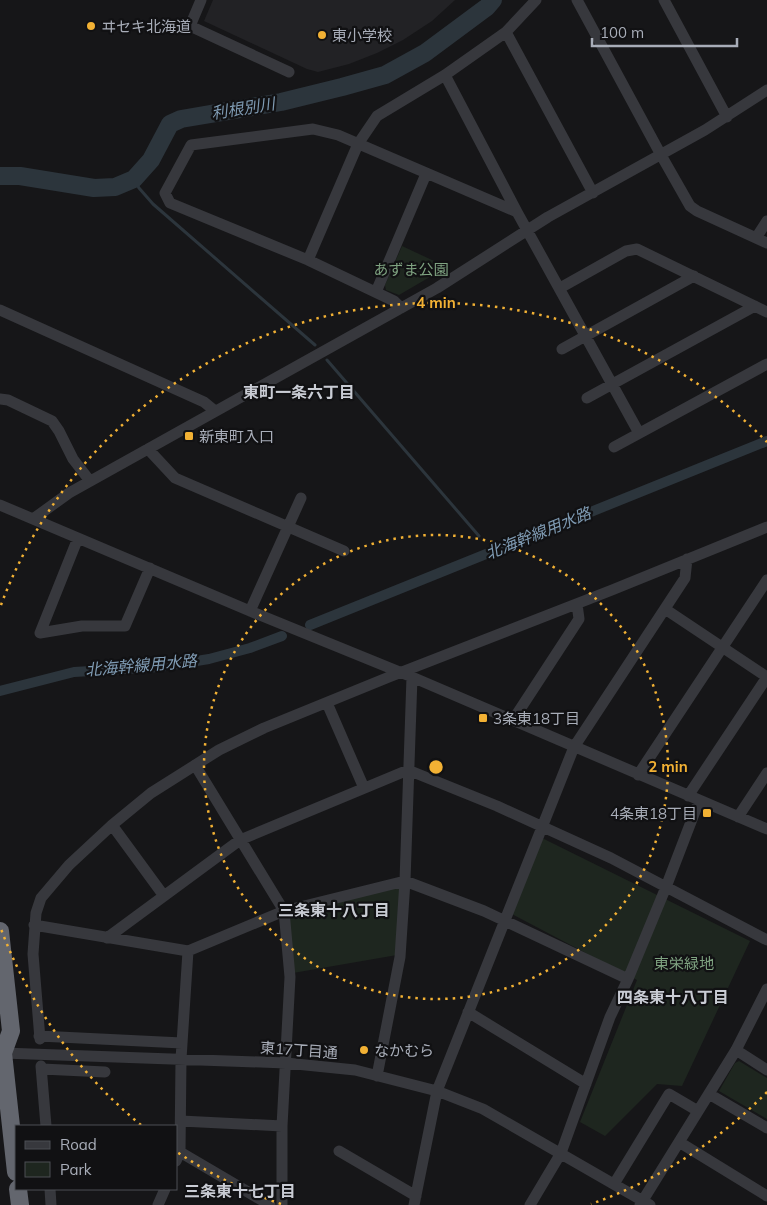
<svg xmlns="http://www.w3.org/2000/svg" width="767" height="1205" viewBox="0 0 767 1205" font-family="Mulish,'Noto Sans JP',sans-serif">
  <rect width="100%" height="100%" fill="#161618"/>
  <path fill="#222225" d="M 213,0 L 455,0 L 432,21 L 403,40 L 377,53 L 349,64 L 318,72 L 307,69 L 204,21 Z"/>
  <path fill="#1e261f" d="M 402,246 L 447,267 L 399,295 L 386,290 L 385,285 Z
    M 542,838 L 750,941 L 682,1086 L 657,1084 L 605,1136 L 580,1122 L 637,980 L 508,912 Z
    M 401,886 L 397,955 L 293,973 L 288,914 Z
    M 739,1061 L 767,1078 L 767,1119 L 719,1091 L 735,1063 Z"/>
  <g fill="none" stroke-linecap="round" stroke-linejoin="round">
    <path stroke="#2c353c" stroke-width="3" d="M 134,179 L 139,188 L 153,204 L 315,345
      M 327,360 L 479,536"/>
    <path stroke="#2c353c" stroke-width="10" d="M 310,625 L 767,441
      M 0,691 L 74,672 L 159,667 L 209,659 L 250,648 L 282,636"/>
    <path stroke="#2c353c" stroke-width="18" d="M 0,176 L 20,176 L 94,188 L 115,187 L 134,179 L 151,160 L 170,124 L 181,119 L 281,102 L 342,87 L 385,75 L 425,53 L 487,7 L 493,0"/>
    <path stroke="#37383d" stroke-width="11" d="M 201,0 L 190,26 L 289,72
      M 577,0 L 661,155 L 690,206 L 697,211 L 767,243
      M 664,0 L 727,117
      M 506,32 L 593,193
      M 445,75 L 517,212 L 639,433
      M 756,238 L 767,221
      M 308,260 L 358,144 L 377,116 L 445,75 L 506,32 L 536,0
      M 560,288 L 626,251 L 637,249 L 767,312
      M 376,292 L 426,174
      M 401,308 L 394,301 L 308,260 L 170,203 L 165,193 L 191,145 L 313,129 L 338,135 L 517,212
      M 0,310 L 204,402 L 215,411
      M 562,349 L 694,276
      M 587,398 L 755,306
      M 0,399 L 8,400 L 52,421 L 59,431 L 73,459 L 90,481
      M 614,447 L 767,364
      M 148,449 L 175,478 L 344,551
      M 0,505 L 250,611 L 412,677 L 767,829
      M 33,519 L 69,493 L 437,288 L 548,217 L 705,130 L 767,90
      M 78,538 L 40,633 L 82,626 L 125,626 L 150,568
      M 665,609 L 767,677
      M 250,611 L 301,498
      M 327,703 L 364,788
      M 513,720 L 579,619 L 577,604
      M 195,765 L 284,911 L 290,977 L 282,1126 L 282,1205
      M 638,775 L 767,580
      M 688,796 L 767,677
      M 738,817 L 767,773
      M 112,825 L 164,896
      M 34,925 L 188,951
      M 107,938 L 240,840 L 408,770 L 497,806 L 611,858 L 767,940
      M 468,1012 L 586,1084
      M 39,1036 L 182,1043
      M 40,1039 L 33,954 L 36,913 L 41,898 L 69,865 L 112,825 L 151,793 L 219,750 L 264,728 L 389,677 L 612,590 L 767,527
      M 736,1050 L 767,1070
      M 3,1053 L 286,1063 L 355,1070 L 437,1091 L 483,1109 L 650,1205
      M 41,1066 L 46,1126
      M 42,1069 L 105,1072
      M 377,1076 L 400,957 L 405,881 L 484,911 L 628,979 L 666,887 L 699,801
      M 709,1094 L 767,1128
      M 181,1121 L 282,1126
      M 679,1142 L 767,1196
      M 339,1151 L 416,1196
      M 180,1152 L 270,1205
      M 176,1161 L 180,1152 L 181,1059 L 188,951 L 284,911 L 405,881 L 412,677
      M 614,1184 L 669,1094 L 698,1111
      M 50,1189 L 51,1205
      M 158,1205 L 165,1189
      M 414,1205 L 437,1091 L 574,747 L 685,578 L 687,559
      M 530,1205 L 561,1153 L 610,1017 L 628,979
      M 640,1205 L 736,1050 L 767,989"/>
    <path stroke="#63666e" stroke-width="18" d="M 0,931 L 11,1031 L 3,1053
      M 0,1045 L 3,1053 L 16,1172
      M 18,1189 L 20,1205"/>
  </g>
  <g fill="none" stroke="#f2b134" stroke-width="2.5" stroke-dasharray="2.5 5">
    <circle cx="436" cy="767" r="232"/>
    <path d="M767 1092A464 464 0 0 1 591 1204M281 1204A464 464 0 0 1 177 1152M141 1125A464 464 0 0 1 1 929M1 605A464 464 0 0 1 767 442"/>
  </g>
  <g fill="#f2b134" stroke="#111113" stroke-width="2">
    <circle cx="91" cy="26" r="5"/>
    <circle cx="322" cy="35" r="5"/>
    <rect x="184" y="431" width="10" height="10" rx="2.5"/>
    <rect x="478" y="713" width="10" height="10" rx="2.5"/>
    <rect x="702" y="808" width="10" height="10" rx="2.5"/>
    <circle cx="364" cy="1050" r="5"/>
  </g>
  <g text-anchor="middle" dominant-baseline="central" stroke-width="4.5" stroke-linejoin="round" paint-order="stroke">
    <g font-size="15" fill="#a8adb8" stroke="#111113" text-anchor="start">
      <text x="101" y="26">ヰセキ北海道</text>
      <text x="332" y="35">東小学校</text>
      <text x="199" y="436">新東町入口</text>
      <text x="493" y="718">3条東18丁目</text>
      <text x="697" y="813" text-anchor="end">4条東18丁目</text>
      <text x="374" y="1050">なかむら</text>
    </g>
    <g font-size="15" fill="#7fa381" stroke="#111113">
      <text x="411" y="269">あずま公園</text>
      <text x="684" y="963">東栄緑地</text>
    </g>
    <g font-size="15" fill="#a8adb8" stroke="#111113">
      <text transform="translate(299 1050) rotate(4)">東17丁目通</text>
    </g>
    <g font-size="16" font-style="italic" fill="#7f9bb3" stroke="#111113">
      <text transform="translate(243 108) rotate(-9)">利根別川</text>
      <text transform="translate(538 533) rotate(-22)">北海幹線用水路</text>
      <text transform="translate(141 665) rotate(-5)">北海幹線用水路</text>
    </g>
    <g font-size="16" font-weight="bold" fill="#c9ccd4" stroke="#111113">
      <text x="299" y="392">東町一条六丁目</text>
      <text x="334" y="910">三条東十八丁目</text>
      <text x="673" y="997">四条東十八丁目</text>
      <text x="240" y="1191">三条東十七丁目</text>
    </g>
  </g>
  <circle cx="436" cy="767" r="8" fill="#f2b134" stroke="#111113" stroke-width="2.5"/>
  <g font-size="15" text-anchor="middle" font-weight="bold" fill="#f2b134" stroke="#111113" stroke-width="4.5" stroke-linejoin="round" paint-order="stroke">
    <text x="436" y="308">4 min</text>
    <text x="668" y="772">2 min</text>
  </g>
  <rect x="15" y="1125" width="162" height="65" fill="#111113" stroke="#4d4f55"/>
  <rect x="25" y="1141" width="25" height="8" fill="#37383d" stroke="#4d4f55"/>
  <text x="60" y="1150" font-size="15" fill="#a8adb8">Road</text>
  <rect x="25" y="1162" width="25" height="15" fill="#1e261f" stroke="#4d4f55"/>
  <text x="60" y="1175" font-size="15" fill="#a8adb8">Park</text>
  <path d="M592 38v8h145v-8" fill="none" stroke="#a8adb8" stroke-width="2.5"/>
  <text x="600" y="38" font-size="15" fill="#a8adb8" stroke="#111113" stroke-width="4" paint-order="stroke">100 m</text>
</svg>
